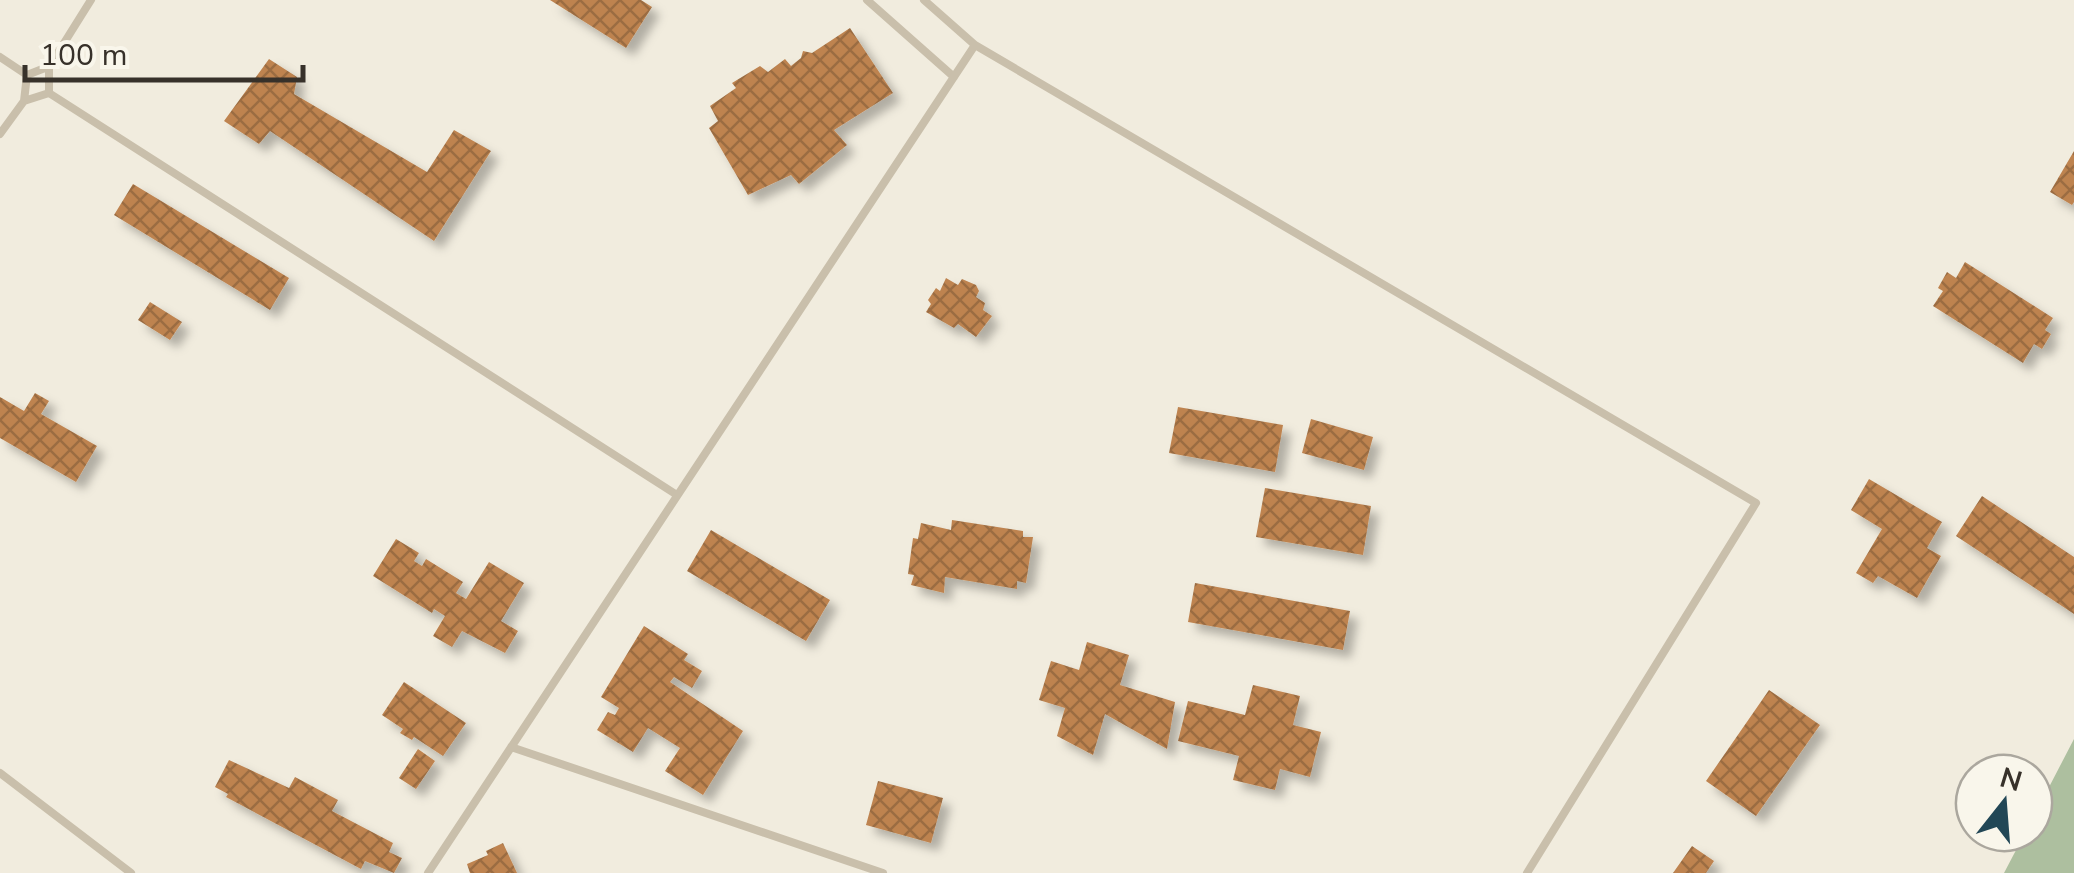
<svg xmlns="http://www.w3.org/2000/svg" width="2074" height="873" viewBox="0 0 2074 873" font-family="'Nunito Sans',sans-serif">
  <defs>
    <pattern id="building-cross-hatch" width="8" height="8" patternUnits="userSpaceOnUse" patternTransform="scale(2.5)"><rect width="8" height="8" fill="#be834f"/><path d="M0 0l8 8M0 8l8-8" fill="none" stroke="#9b6c42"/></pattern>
    <filter id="shadow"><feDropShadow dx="8" dy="8" stdDeviation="5" flood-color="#0004"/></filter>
  </defs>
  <rect width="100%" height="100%" fill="#f1ecde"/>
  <path fill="#adbf9f" d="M 2074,739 L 2074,873 L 2004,873 L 2025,833 L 2034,833 L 2034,816 Z"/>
  <path fill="url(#building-cross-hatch)" filter="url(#shadow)" d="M 550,0 L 641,0 L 652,7 L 626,48 Z
    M 850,28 L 893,93 L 834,130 L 847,145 L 799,184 L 791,175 L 748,195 L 709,128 L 718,121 L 710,106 L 736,88 L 732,83 L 760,66 L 768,72 L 785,59 L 791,66 L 801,58 L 803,51 L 812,53 Z
    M 269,59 L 297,77 L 294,94 L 427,172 L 454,130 L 491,151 L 434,241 L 270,131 L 259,144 L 224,121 Z
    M 2074,151 L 2074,202 L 2072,205 L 2050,192 Z
    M 133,184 L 289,278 L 270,310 L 114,215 Z
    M 1965,262 L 2053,318 L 2045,330 L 2051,334 L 2042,349 L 2034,344 L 2023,363 L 1933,306 L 1943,291 L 1938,288 L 1947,272 L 1956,278 Z
    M 946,278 L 958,285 L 962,279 L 976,285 L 979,291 L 976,297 L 985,303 L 983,310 L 992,316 L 976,337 L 958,324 L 954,328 L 926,312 L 931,304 L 928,300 L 936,288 L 940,291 Z
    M 150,302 L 182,322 L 170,340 L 138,320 Z
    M 35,393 L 49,401 L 41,414 L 97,446 L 76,482 L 0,438 L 0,397 L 24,411 Z
    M 1178,407 L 1283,425 L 1275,472 L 1169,453 Z
    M 1311,419 L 1373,437 L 1364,470 L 1302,453 Z
    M 1869,479 L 1942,522 L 1927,548 L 1941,556 L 1917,598 L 1878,576 L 1873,583 L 1856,573 L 1882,529 L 1851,510 Z
    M 1265,488 L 1371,506 L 1363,555 L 1256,537 Z
    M 1982,496 L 2074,557 L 2074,614 L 1956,536 Z
    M 952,520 L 1023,531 L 1023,537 L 1033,537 L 1026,583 L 1017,581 L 1017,589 L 945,577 L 944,593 L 911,585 L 914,575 L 908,574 L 913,538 L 918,539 L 921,523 L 951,530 Z
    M 711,530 L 830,600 L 806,641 L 687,571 Z
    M 396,539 L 419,553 L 414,561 L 422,566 L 426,559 L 463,582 L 456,593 L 466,599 L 489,562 L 524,583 L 501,621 L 518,631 L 505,653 L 462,631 L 452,647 L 433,636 L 445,616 L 434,609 L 432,613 L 373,576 Z
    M 1195,583 L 1350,611 L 1343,650 L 1188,622 Z
    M 644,626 L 688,654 L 684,660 L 702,671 L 692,688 L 674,677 L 670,682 L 743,731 L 703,795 L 665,771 L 680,748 L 648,728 L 633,752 L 597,730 L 608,712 L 615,715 L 619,708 L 601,697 Z
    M 1087,642 L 1129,655 L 1120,685 L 1175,702 L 1167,749 L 1105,714 L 1093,755 L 1057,736 L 1065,708 L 1039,700 L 1051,661 L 1079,670 Z
    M 404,682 L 466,723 L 443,756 L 414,737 L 412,740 L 400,733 L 403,729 L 382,715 Z
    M 1253,685 L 1300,696 L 1293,725 L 1321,732 L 1310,777 L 1280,769 L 1275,790 L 1233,780 L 1239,756 L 1178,741 L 1188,701 L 1245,715 Z
    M 1769,690 L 1820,725 L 1756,816 L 1706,781 Z
    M 418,749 L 435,761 L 416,789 L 399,778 Z
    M 229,760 L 289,788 L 295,777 L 338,800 L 332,811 L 393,843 L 389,852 L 402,858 L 394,873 L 365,861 L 361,869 L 226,797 L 228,794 L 215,787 Z
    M 878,781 L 943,798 L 931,843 L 866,825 Z
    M 503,843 L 517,873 L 470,873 L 467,864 L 488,855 L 486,851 Z
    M 1692,846 L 1714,861 L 1706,873 L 1673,873 Z"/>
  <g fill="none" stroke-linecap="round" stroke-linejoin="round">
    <path stroke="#c9bfab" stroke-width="8" d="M 867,0 L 954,77
      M 924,0 L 975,45 L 1756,503 L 1527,873
      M 0,57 L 27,75
      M 49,93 L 677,495
      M 24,101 L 27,75 L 50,66
      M 0,134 L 24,101 L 49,93 L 49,67 L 91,0
      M 511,747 L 883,873
      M 0,773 L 131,873
      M 428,873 L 975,45"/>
  </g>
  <g transform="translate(2004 803) rotate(17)"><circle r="48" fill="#f9f6eb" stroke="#aba79e" stroke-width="2.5"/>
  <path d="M0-8L18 38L0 25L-18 38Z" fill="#224756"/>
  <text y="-15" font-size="28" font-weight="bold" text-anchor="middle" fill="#37312a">N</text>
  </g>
  <path d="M25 65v15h278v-15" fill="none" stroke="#37312a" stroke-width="5"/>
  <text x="40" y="65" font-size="30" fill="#37312a" stroke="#f9f6eb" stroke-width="8" paint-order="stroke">100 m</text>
</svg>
